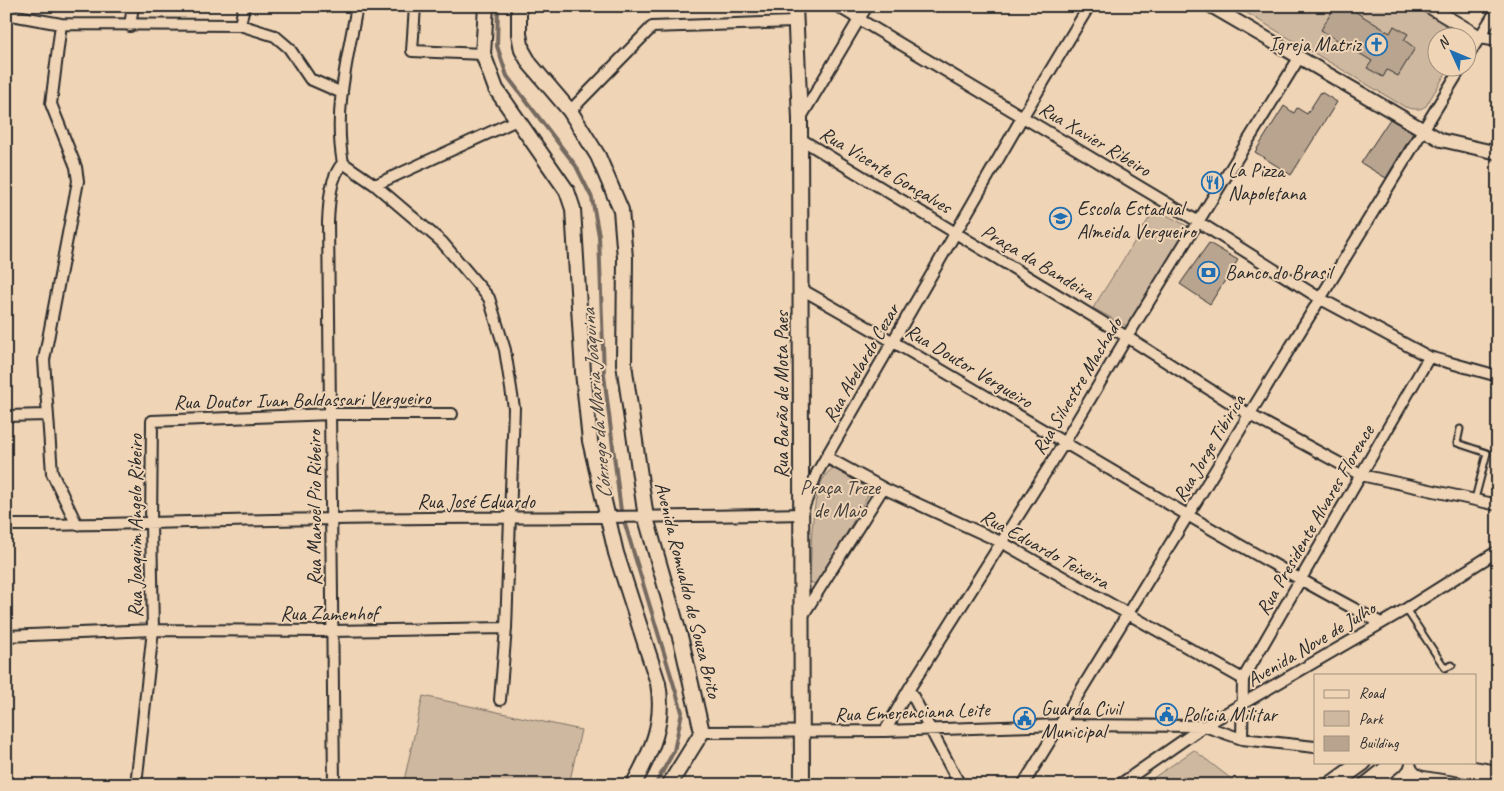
<svg xmlns="http://www.w3.org/2000/svg" width="1504" height="791" viewBox="0 0 1504 791" font-family="Caveat,sans-serif">
  <rect width="100%" height="100%" fill="#efd4b6"/>
  <filter id="ink" filterUnits="userSpaceOnUse"><feTurbulence type="fractalNoise" baseFrequency=".02" numOctaves="2"/><feDisplacementMap in="SourceGraphic" scale="10" xChannelSelector="R" yChannelSelector="G"/><feConvolveMatrix kernelMatrix="1 2 1 2 8 2 1 2 1" color-interpolation-filters="sRGB"/></filter>
  <g filter="url(#ink)">
    <path fill="#cfb8a0" stroke="#7d7266" d="M 1235,6 L 1417,6 L 1461,32 L 1464,37 L 1436,38 L 1436,68 L 1449,68 L 1426,106 C 1419,111 1413,109 1405,107 Z
      M 1155,209 L 1189,227 L 1126,326 L 1093,308 Z
      M 834,468 L 871,490 L 817,585 L 810,582 C 812,556 808,479 834,468 Z
      M 423,696 L 581,730 L 569,785 L 403,785 Z
      M 1194,750 L 1239,785 L 1143,785 Z"/>
    <g fill="none" stroke-linecap="round" stroke-linejoin="round">
      <path stroke="#74695f" stroke-width="4" d="M 498,6 L 497,46 L 507,76 L 576,166 L 592,198 L 599,236 L 604,375 L 621,511 L 682,712 L 674,751 L 655,785"/>
    </g>
    <path fill="#b9a48f" stroke="#2b2b2b" d="M 1335,6 L 1346,6 L 1390,33 L 1394,26 L 1408,34 L 1404,40 L 1415,48 L 1398,76 L 1387,70 L 1383,77 L 1367,68 L 1372,61 L 1321,30 Z
      M 1321,92 L 1337,102 L 1291,175 L 1255,152 L 1284,106 L 1294,113 L 1297,108 L 1307,114 Z
      M 1390,119 L 1413,133 L 1386,178 L 1361,163 Z
      M 1209,243 L 1238,260 L 1210,304 L 1180,284 Z"/>
    <g fill="none" stroke-linecap="round" stroke-linejoin="round">
      <defs>
        <path id="service" d="M 1460,429 L 1457,443 L 1487,453 L 1475,499
          M 1406,609 L 1445,668 L 1452,665"/>
        <path id="minor" d="M 357,6 C 348,57 333,111 343,163 L 375,185 L 442,242 L 489,298 L 505,350 L 514,408 L 506,628 L 500,700
          M 415,6 L 412,51 L 483,54
          M 837,6 L 1197,221 L 1321,299 L 1429,357 L 1498,376
          M 6,7 L 6,6
          M 6,14 L 61,24 L 240,25 L 275,36 L 289,48 L 310,79 L 342,93
          M 61,24 L 51,104 L 76,167 L 78,181 L 44,360 L 52,473 L 77,525
          M 240,25 L 244,6
          M 130,26 L 133,6
          M 1466,59 L 1498,8
          M 570,111 L 652,27 L 795,22
          M 800,119 L 867,6
          M 799,138 L 1127,337 L 1250,415 L 1361,475 L 1498,505
          M 375,185 L 517,120
          M 801,289 C 995,398 1183,518 1379,622
          M 6,416 L 47,415
          M 826,457 L 883,488 L 1003,543 L 1243,679
          M 6,525 C 116,525 225,520 334,519 C 490,517 645,518 801,514 L 817,473 L 1023,116 L 1089,6
          M 803,615 L 883,488
          M 6,636 L 153,630 L 331,631 L 506,628
          M 909,689 L 960,785
          M 885,731 L 909,689 L 1064,443 L 1127,337 L 1299,58
          M 702,732 L 885,731 L 1061,725 L 1204,726 L 1242,739 L 1315,747
          M 1242,739 L 1243,679 L 1429,357
          M 136,785 L 153,630 L 151,524 L 152,421 L 331,414 L 452,414
          M 334,785 L 328,222 C 329,203 330,177 343,163
          M 1023,785 L 1461,68
          M 1119,785 L 1204,726 L 1406,609 L 1498,551"/>
        <path id="tertiary" d="M 1211,6 L 1441,140 L 1498,153
          M 1428,6 L 1480,37 L 1498,40"/>
        <path id="secondary" d="M 486,6 L 483,54 L 496,89 L 567,191 L 573,209 L 583,372 L 590,441 L 616,553 L 658,683 C 665,722 652,751 633,785
          M 519,6 L 519,34 L 522,50 L 530,64 L 570,111 L 598,156 L 621,210 L 625,258 L 624,364 L 646,518 L 682,644 L 702,732 L 669,785
          M 795,6 L 800,119 L 802,785"/>
        <path id="primary" d="M 1425,762 L 1498,774
          M 1331,785 L 1363,762
          M 1367,785 L 1396,762"/>
      </defs>
      <use href="#service" stroke="#2b2b2b" stroke-width="9"/>
      <use href="#minor" stroke="#2b2b2b" stroke-width="14"/>
      <use href="#tertiary" stroke="#2b2b2b" stroke-width="16"/>
      <use href="#secondary" stroke="#2b2b2b" stroke-width="18"/>
      <use href="#primary" stroke="#2b2b2b" stroke-width="20"/>
      <use href="#service" stroke="#efd4b6" stroke-width="5"/>
      <use href="#minor" stroke="#efd4b6" stroke-width="10"/>
      <use href="#tertiary" stroke="#efd4b6" stroke-width="12"/>
      <use href="#secondary" stroke="#efd4b6" stroke-width="14"/>
      <use href="#primary" stroke="#efd4b6" stroke-width="16"/>
    </g>
  </g>
  <defs>
    <symbol id="church-ring" viewBox="-11 -11 22 22"><circle r="9.5" fill="#efd4b6" stroke="#1f6fb2" stroke-width="1.5"/><path d="M-1.2-6h2.4v3.5h3.3v2.4h-3.3V6h-2.4V-.1h-3.3v-2.4h3.3Z" fill="#1f6fb2"/></symbol>
    <symbol id="restaurant-ring" viewBox="-11 -11 22 22"><circle r="9.5" fill="#efd4b6" stroke="#1f6fb2" stroke-width="1.5"/><path d="M-5-6h1v4h1v-4h1v4h1v-4h1v5L-1.5 .5V6h-2V.5L-5-1ZM5-6V6H3V1.5H1.5Q1.5-4 5-6Z" fill="#1f6fb2"/></symbol>
    <symbol id="school-ring" viewBox="-11 -11 22 22"><circle r="9.5" fill="#efd4b6" stroke="#1f6fb2" stroke-width="1.5"/><path d="M0-5L7-2L0 1L-7-2ZM-4 1L0 2.5L4 1V4Q0 6-4 4Z" fill="#1f6fb2"/></symbol>
    <symbol id="bank-ring" viewBox="-11 -11 22 22"><circle r="9.5" fill="#efd4b6" stroke="#1f6fb2" stroke-width="1.5"/><path d="M-6-4H6V4H-6ZM0-2.3a2.3 2.3 0 1 0 0 4.6a2.3 2.3 0 1 0 0-4.6Z" fill="#1f6fb2"/></symbol>
    <symbol id="civic-ring" viewBox="-11 -11 22 22"><circle r="9.5" fill="#efd4b6" stroke="#1f6fb2" stroke-width="1.5"/><path d="M-.6-6.5H3V-4.5H.6V-3L4-1V1h2V6H-6V1h2V-1L-.6-3ZM-1.2 2.5V6h2.4V2.5Z" fill="#1f6fb2"/></symbol>
  </defs>
  <g fill-rule="evenodd">
    <use href="#church-ring" x="1364" y="32" width="25" height="25"/>
    <use href="#restaurant-ring" x="1200" y="170" width="25" height="25"/>
    <use href="#school-ring" x="1048" y="206" width="25" height="25"/>
    <use href="#bank-ring" x="1196" y="260" width="25" height="25"/>
    <use href="#civic-ring" x="1154" y="702" width="25" height="25"/>
    <use href="#civic-ring" x="1012" y="706" width="25" height="25"/>
  </g>
  <g text-anchor="middle" dominant-baseline="central" stroke-width="4" stroke-linejoin="round" paint-order="stroke">
    <g font-size="20" fill="#2b2b2b" stroke="#efd4b6" text-anchor="start">
      <text x="1361" y="44" text-anchor="end">Igreja Matriz</text>
      <text x="1228" y="170">La Pizza<tspan x="1228" dy="23">Napoletana</tspan></text>
      <text x="1077" y="208">Escola Estadual<tspan x="1077" dy="23">Almeida Vergueiro</tspan></text>
      <text x="1225" y="272">Banco do Brasil</text>
      <text x="1041" y="708">Guarda Civil<tspan x="1041" dy="23">Municipal</tspan></text>
      <text x="1183" y="714">Polícia Militar</text>
    </g>
    <g font-size="20" fill="#2b2b2b" stroke="#efd4b6">
      <text transform="translate(1095 139) rotate(31)">Rua Xavier Ribeiro</text>
      <text transform="translate(886 170) rotate(31)">Rua Vicente Gonçalves</text>
      <text transform="translate(1038 262) rotate(31)">Praça da Bandeira</text>
      <text transform="translate(861 363) rotate(-60)">Rua Abelardo Cezar</text>
      <text transform="translate(969 366) rotate(31)">Rua Doutor Vergueiro</text>
      <text transform="translate(1077 386) rotate(-59)">Rua Silvestre Machado</text>
      <text transform="translate(781 395) rotate(-90)">Rua Barão de Mota Paes</text>
      <text transform="translate(302 400) rotate(-1)">Rua Doutor Ivan Baldassari Vergueiro</text>
      <text transform="translate(1209 448) rotate(-59)">Rua Jorge Tibirica</text>
      <text x="476" y="501">Rua José Eduardo</text>
      <text transform="translate(314 508) rotate(-90)">Rua Manoel Pio Ribeiro</text>
      <text transform="translate(1315 520) rotate(-60)">Rua Presidente Alvares Florence</text>
      <text transform="translate(135 526) rotate(-90)">Rua Joaquim Angelo Ribeiro</text>
      <text transform="translate(1045 549) rotate(29)">Rua Eduardo Teixeira</text>
      <text transform="translate(688 590) rotate(76)">Avenida Romualdo de Souza Brito</text>
      <text x="329" y="613">Rua Zamenhof</text>
      <text transform="translate(1311 644) rotate(-31)">Avenida Nove de Julho</text>
      <text transform="translate(912 712) rotate(-2)">Rua Emerenciana Leite</text>
    </g>
    <g font-size="20" fill="#44403d" stroke="#efd4b6">
      <text x="840" y="487">Praça Treze<tspan x="840" dy="23">de Maio</tspan></text>
    </g>
    <g font-size="21" font-style="italic" fill="#494540" stroke="#efd4b6">
      <text transform="translate(596 404) rotate(-95)">Córrego da Maria Joaquina</text>
    </g>
  </g>
  <rect width="1504" height="791" fill="none" stroke="#efd4b6" stroke-width="25"/>
  <rect x="12" y="12" width="1479" height="766" fill="none" stroke="#2b2b2b" stroke-width="2" filter="url(#ink)"/>
  <rect x="1314" y="674" width="162" height="90" fill="#efd4b6" stroke="#a1907e"/>
  <rect x="1324" y="690" width="25" height="8" fill="#efd4b6" stroke="#a1907e"/>
  <text x="1359" y="698" font-size="15" fill="#2b2b2b">Road</text>
  <rect x="1324" y="711" width="25" height="15" fill="#cfb8a0" stroke="#a1907e"/>
  <text x="1359" y="724" font-size="15" fill="#2b2b2b">Park</text>
  <rect x="1324" y="736" width="25" height="15" fill="#b9a48f" stroke="#a1907e"/>
  <text x="1359" y="748" font-size="15" fill="#2b2b2b">Building</text>
  <g transform="translate(1452 52) rotate(314)"><circle r="24" fill="#efd4b6" stroke="#a1907e"/>
  <path d="M0-4L9 19L0 12L-9 19Z" fill="#1f6fb2"/>
  <text y="-8" font-size="14" font-weight="bold" text-anchor="middle" fill="#2b2b2b">N</text>
  </g>
</svg>
